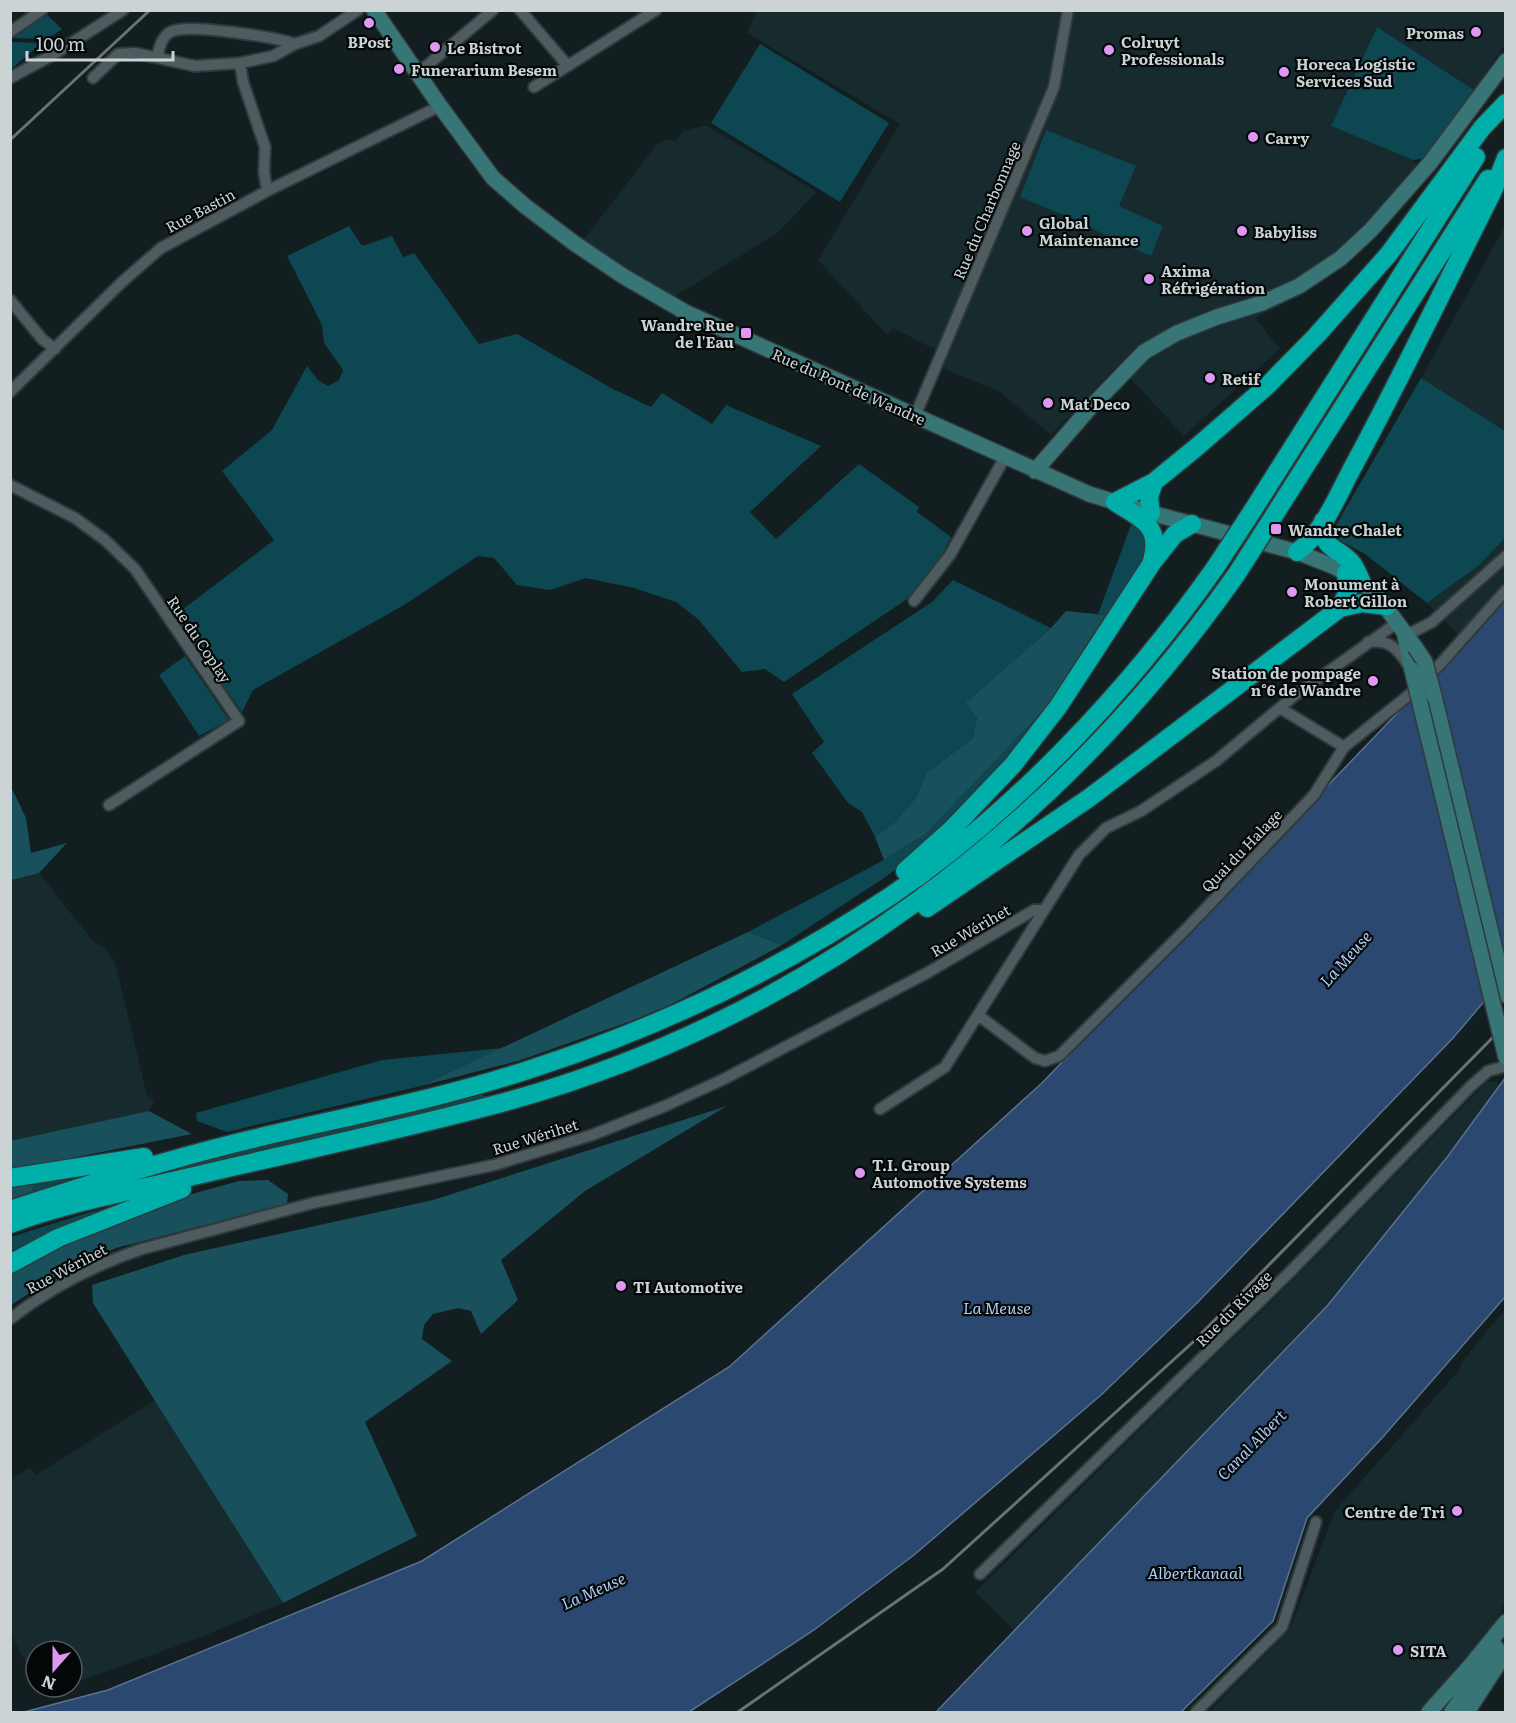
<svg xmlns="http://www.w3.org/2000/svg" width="1516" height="1723" viewBox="0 0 1516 1723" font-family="Literata,serif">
  <rect width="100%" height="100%" fill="#121e20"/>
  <path fill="#172a2e" d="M 757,10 L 1506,11 L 1505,44 L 1474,90 L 1377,27 L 1331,126 L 1413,160 L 1426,175 L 1354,256 L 1305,293 L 1255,318 L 1280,349 L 1184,436 L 1130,378 L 1113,370 L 1051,435 L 1000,392 L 945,369 L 934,349 L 893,328 L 887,335 L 818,260 L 900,124 L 747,33 Z
    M 706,125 L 817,192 L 777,233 L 672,298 L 581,243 L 657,144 L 666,140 L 676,141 L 683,131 Z
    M 1505,226 L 1505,601 L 1467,643 L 1427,603 L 1365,554 L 1334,537 L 1335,527 L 1421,378 Z
    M 39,873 L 93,941 L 104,947 L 115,962 L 147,1095 L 154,1101 L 149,1111 L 11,1141 L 10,880 Z
    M 1487,1082 L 1495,1082 L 1501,1085 L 1448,1156 L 1328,1305 L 1015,1631 L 975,1592 L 1296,1277 Z
    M 1505,1309 L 1505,1597 L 1500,1615 L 1489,1637 L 1422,1712 L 1209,1712 L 1290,1629 L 1335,1511 L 1460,1369 L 1461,1363 Z
    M 155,1400 L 283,1603 L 196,1639 L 72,1684 L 72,1651 L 36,1651 L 36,1682 L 11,1634 L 10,1480 L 30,1467 L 36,1475 Z"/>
  <path fill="#0d4751" d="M 45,13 L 62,29 L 48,39 L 12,38 Z
    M 1377,27 L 1474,90 L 1425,158 L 1413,160 L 1331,126 Z
    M 11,42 L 42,43 L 11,69 Z
    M 760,44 L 889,123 L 840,202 L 711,123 Z
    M 1046,130 L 1136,166 L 1119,206 L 1163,226 L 1151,256 L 1125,245 L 1071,218 L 1020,197 Z
    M 349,226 L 362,246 L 392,236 L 403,257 L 414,253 L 479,344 L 517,334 L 613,389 L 651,407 L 662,393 L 712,424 L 726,405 L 821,446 L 750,512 L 776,539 L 859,464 L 919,507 L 917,512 L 951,537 L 937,565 L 910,597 L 784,682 L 765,669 L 742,672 L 698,619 L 676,602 L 634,588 L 586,578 L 550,590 L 517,585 L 494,558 L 478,556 L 404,605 L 253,690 L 242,712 L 174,616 L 274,540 L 222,471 L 272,430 L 307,366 L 318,380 L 328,386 L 339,380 L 343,370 L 324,343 L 322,325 L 287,256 Z
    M 1421,378 L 1505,431 L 1505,538 L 1478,566 L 1427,603 L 1365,554 L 1334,537 L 1335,527 Z
    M 1131,525 L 1150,533 L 1149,559 L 1054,703 L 937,836 L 887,876 L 782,945 L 748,932 L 884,860 L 924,835 L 1104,615 L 1098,614 Z
    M 953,580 L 1051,628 L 965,703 L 977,718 L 973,738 L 926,773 L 917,796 L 896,821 L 875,837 L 862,812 L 848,803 L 812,753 L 824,742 L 792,694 L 932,602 Z
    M 185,656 L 229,720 L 199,736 L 159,675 Z
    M 503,1048 L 421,1086 L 227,1132 L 197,1121 L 196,1113 L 382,1060 Z
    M 481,1094 L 490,1099 L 82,1194 L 170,1168 Z
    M 90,1173 L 11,1199 L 35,1181 Z
    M 133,1201 L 11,1259 L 11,1237 L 87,1213 Z"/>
  <path fill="#18515c" d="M 1066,611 L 1105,615 L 1047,706 L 924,835 L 884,860 L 875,837 L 896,821 L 917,796 L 926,773 L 973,738 L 977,718 L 965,703 L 1051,628 Z
    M 11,791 L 13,791 L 26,818 L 31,853 L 67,843 L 39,873 L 11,880 Z
    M 748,932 L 782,945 L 672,1004 L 631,1021 L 518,1061 L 421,1086 Z
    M 727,1106 L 585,1191 L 501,1260 L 518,1300 L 481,1334 L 471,1311 L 458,1308 L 433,1314 L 424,1325 L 422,1339 L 452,1361 L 365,1422 L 417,1536 L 283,1603 L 93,1303 L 92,1285 L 184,1255 L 433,1200 Z
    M 149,1111 L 192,1134 L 11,1170 L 10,1141 Z
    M 268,1180 L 288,1194 L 287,1204 L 116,1248 L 62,1272 L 11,1305 L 11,1273 L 41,1255 L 79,1238 L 192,1194 L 239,1181 Z
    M 35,1181 L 31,1192 L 11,1199 L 10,1186 Z"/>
  <path fill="#2b4970" stroke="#5b728e" stroke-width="1.5" d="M 1505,601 L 1505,977 L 1453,1038 L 1197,1303 L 1101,1395 L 914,1555 L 814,1630 L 689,1712 L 24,1712 L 108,1690 L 422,1561 L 729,1367 L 1042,1083 Z
    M 1505,1078 L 1505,1297 L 1382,1438 L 1307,1518 L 1273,1621 L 1181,1712 L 936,1712 L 1328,1305 L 1448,1156 Z"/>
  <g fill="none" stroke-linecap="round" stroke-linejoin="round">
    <defs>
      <path id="street" d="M 520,10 L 568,66
        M 10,32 L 42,10
        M 158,58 C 158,48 163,34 173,31 C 192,24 274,37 295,44
        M 240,63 L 243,82 L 265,147 L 264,172 L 266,184 L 269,190
        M 417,74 L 493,10
        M 10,78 L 56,53 L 123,10
        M 93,78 L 118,54 L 135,53 L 195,66 L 240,63 L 273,56 L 295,44 L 319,36 L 358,10
        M 534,87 L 656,10
        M 10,300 L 42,339 L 55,349
        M 10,392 L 122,282 L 161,248 L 269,190 L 440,106
        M 915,416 L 1054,87 L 1068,10
        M 10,485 L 75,518 L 105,540 L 135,569 L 239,721 L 109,805
        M 914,601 L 950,555 L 1005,457
        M 1405,636 L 1432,622 L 1506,556
        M 1368,642 C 1389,639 1398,649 1408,665
        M 1280,708 L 1344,747
        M 978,1015 L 1035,1058 L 1045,1061 L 1059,1056 L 1188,927 L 1314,795 L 1344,747 L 1414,691 L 1443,661 L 1506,590
        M 880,1109 L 945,1067 L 1079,855 L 1106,828 L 1141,811 L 1216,761 L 1294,696 L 1398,622
        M 10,1319 C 50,1288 94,1265 142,1249 L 313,1203 L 494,1165 L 592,1135 L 665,1106 L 722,1080 L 927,973 L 1034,910 L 1042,910
        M 980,1574 L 1290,1272 L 1470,1087 L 1488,1071 L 1506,1066
        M 1196,1712 L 1282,1627 L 1316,1522"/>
      <path id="secondary" d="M 374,10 L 440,106 L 493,178 L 525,206 L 574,243 L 623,276 L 685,312 L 1089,494 L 1151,513 L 1297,552 L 1335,567 L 1362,583 L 1379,598 L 1415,647
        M 1035,471 L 1088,410 L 1144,352 L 1177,333 L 1217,317 L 1262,303 L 1299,286 L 1341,258 L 1371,230 L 1430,163 L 1506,61
        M 1405,636 L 1412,670
        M 1434,696 L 1506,995
        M 1429,1712 L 1471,1665 L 1506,1622
        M 1452,1712 L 1496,1647
        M 1467,1712 L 1506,1652"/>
      <path id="highway" d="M 1115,502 L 1154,482 L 1198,446 L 1267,386 L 1316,336 L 1388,255 L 1482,128 L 1506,103
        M 1115,502 C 1141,519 1162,525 1152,561
        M 1253,510 L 1476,157
        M 1151,513 L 1149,497 L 1154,482
        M 1275,514 L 1488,179
        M 1323,521 C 1322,551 1335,545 1351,562 C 1356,567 1359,577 1362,583
        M 1297,552 C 1324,532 1338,494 1354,465 C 1402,376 1446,284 1492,193 L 1506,158
        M 1340,608 L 1362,603 L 1387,606
        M 905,871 L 952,829 L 1013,765 L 1058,707 L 1152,563 L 1175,534 L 1192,524
        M 927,908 L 1089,798 L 1340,608 L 1348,591 L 1346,573
        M 10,1178 L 144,1157
        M 10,1210 C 86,1185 163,1161 240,1142 C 338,1118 438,1100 534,1068 C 660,1027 779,970 889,897 C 1014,813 1128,691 1215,568
        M 10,1224 C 64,1204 121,1193 177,1180 C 286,1154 397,1131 505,1102 C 804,1020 1059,826 1236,575
        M 10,1264 L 58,1238 L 182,1189"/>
    </defs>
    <use href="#street" stroke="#31393b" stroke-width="14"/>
    <use href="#secondary" stroke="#31393b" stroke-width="18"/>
    <use href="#highway" stroke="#31393b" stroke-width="21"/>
    <use href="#street" stroke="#4f5c5f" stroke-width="10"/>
    <use href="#secondary" stroke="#377576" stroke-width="15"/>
    <use href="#highway" stroke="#00aeaa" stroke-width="18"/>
    <path stroke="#697375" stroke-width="3" d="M 10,140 L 150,10
      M 738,1712 L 943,1569 L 1192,1343 L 1506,1024"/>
    <defs>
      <path id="secondary-bridge" d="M 1415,647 L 1425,662 L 1434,696
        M 1412,670 L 1506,1058"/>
      <path id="highway-bridge" d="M 1215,568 L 1253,510
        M 1236,575 L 1275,514"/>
    </defs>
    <use href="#secondary-bridge" stroke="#31393b" stroke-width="18" stroke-linecap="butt"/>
    <use href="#highway-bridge" stroke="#31393b" stroke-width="21" stroke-linecap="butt"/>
    <use href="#secondary-bridge" stroke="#377576" stroke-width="15"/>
    <use href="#highway-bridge" stroke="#00aeaa" stroke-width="18"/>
  </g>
  <g fill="#de98f2" stroke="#040708" stroke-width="2">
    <circle cx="369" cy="23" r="6"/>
    <circle cx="1476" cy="32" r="6"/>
    <circle cx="435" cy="47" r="6"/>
    <circle cx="1109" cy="50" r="6"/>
    <circle cx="399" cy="69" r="6"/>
    <circle cx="1284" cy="72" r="6"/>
    <circle cx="1253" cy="137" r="6"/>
    <circle cx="1027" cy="231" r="6"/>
    <circle cx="1242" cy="231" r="6"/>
    <circle cx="1149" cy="279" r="6"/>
    <rect x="740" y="327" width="12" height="12" rx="3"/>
    <circle cx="1210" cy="378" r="6"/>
    <circle cx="1048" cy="403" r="6"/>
    <rect x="1270" y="523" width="12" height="12" rx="3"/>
    <circle cx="1292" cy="592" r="6"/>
    <circle cx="1373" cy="681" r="6"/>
    <circle cx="860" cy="1173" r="6"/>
    <circle cx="621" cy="1286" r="6"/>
    <circle cx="1457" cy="1511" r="6"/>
    <circle cx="1398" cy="1650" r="6"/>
  </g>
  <g text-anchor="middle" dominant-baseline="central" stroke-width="4.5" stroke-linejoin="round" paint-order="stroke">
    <g font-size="15" font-weight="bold" fill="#cbd3d5" stroke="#040708" text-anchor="start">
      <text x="1464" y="32" text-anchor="end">Promas</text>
      <text x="369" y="41" text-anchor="middle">BPost</text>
      <text x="1121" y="41">Colruyt<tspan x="1121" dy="17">Professionals</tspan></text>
      <text x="447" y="47">Le Bistrot</text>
      <text x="1296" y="63">Horeca Logistic<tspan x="1296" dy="17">Services Sud</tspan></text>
      <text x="411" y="69">Funerarium Besem</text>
      <text x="1265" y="137">Carry</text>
      <text x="1039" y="222">Global<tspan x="1039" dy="17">Maintenance</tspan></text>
      <text x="1254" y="231">Babyliss</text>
      <text x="1161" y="270">Axima<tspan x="1161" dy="17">Réfrigération</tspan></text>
      <text x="734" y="324" text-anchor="end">Wandre Rue<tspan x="734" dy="17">de l'Eau</tspan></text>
      <text x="1222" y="378">Retif</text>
      <text x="1060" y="403">Mat Deco</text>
      <text x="1288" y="529">Wandre Chalet</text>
      <text x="1304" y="583">Monument à<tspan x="1304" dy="17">Robert Gillon</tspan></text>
      <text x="1361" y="672" text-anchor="end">Station de pompage<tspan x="1361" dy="17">n°6 de Wandre</tspan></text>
      <text x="872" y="1164">T.I. Group<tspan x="872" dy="17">Automotive Systems</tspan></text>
      <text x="633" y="1286">TI Automotive</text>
      <text x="1445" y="1511" text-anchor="end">Centre de Tri</text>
      <text x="1410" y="1650">SITA</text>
    </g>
    <g font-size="15" fill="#cbd3d5" stroke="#040708">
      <text transform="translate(200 210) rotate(-28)">Rue Bastin</text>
      <text transform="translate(986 210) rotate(-67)">Rue du Charbonnage</text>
      <text transform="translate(849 386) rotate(24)">Rue du Pont de Wandre</text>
      <text transform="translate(200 639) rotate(56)">Rue du Coplay</text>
      <text transform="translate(1241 850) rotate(-46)">Quai du Halage</text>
      <text transform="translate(970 930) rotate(-30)">Rue Wérihet</text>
      <text transform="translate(535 1136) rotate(-17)">Rue Wérihet</text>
      <text transform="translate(66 1268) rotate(-28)">Rue Wérihet</text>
      <text transform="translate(1233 1308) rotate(-45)">Rue du Rivage</text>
    </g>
    <g font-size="16" font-style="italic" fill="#aeccf2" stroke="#040708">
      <text transform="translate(1345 958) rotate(-48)">La Meuse</text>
      <text x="997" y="1307">La Meuse</text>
      <text transform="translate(1251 1444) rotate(-46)">Canal Albert</text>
      <text x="1195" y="1572">Albertkanaal</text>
      <text transform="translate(593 1590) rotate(-24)">La Meuse</text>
    </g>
  </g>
  <rect width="1516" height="1723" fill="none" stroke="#cbd3d5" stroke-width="24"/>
  <g transform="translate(54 1669) rotate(201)"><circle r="28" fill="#040708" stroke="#54595a" stroke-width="1.5"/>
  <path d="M0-4.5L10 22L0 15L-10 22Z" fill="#de98f2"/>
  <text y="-9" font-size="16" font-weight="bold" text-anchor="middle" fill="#cbd3d5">N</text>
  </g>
  <path d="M27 51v9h146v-9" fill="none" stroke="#cbd3d5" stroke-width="3"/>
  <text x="36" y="51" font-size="18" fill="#cbd3d5" stroke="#040708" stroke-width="4.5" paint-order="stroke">100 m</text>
</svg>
